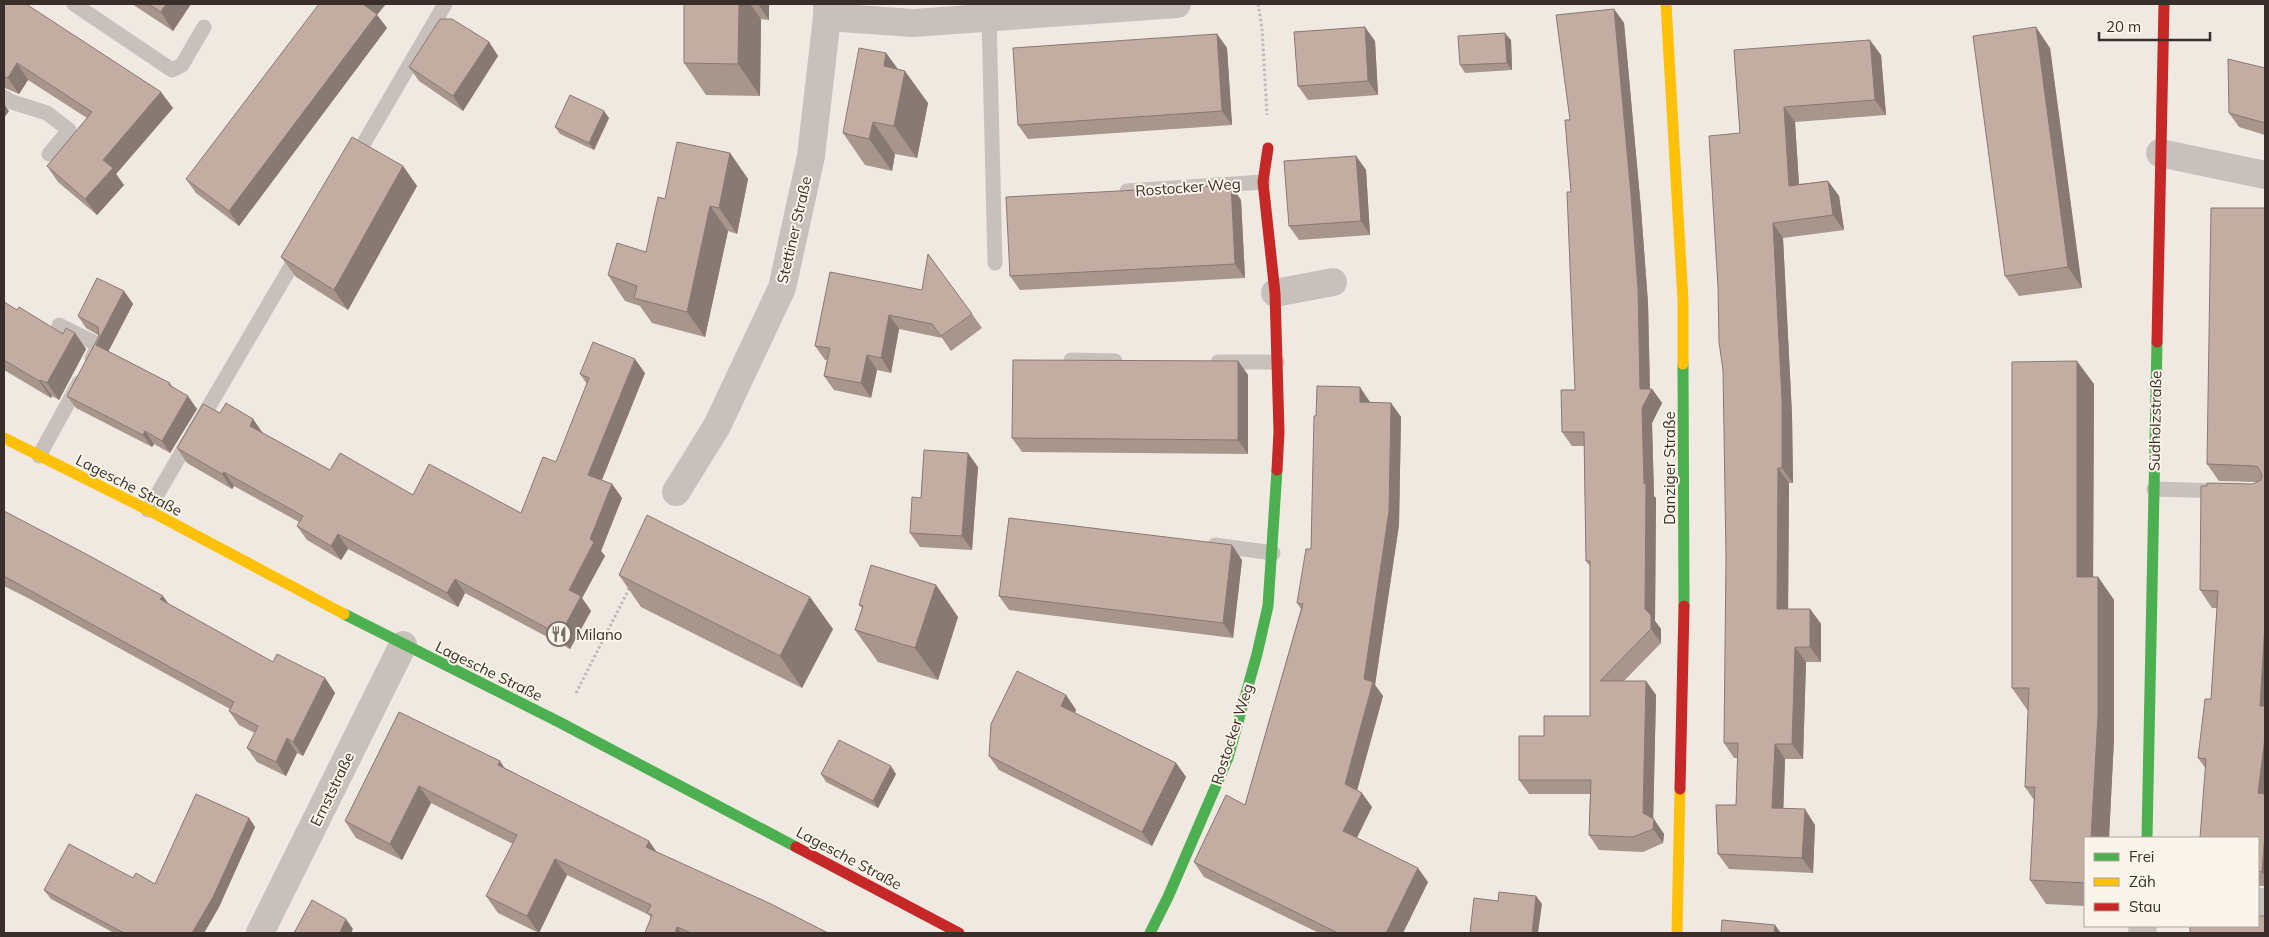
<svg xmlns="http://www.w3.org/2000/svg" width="2269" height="937" viewBox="0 0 2269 937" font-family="Mulish,sans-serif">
  <rect width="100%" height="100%" fill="#efe9e2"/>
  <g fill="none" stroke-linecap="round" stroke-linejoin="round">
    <path stroke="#c1bab3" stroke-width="3" stroke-dasharray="2.5 2.5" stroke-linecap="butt" d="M 1258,4 L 1262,28 L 1267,115
      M 576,693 L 631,585"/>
    <path stroke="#c8c1bb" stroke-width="15" d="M 74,4 L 172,70 L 182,65 L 204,27
      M 989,17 L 995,263
      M 4,97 L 12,102 L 47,113 L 69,130 L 49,154
      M 354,160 L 445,4
      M 1127,191 L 1263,182
      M 59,325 L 99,345 L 92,358
      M 1071,360 L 1115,361
      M 1218,362 L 1277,362
      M 39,456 L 79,383
      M 2154,489 L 2220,491
      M 148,510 L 300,251
      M 1215,545 L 1273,553"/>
    <path stroke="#c8c1bb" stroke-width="28" d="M 827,17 L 913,23 L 1177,4
      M 2160,153 L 2265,175
      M 1275,293 L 1333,282
      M 676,492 L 717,426 L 782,288 L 811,156 L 827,17 L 827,4
      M 2258,902 L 2265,902
      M 260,933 L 403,645
      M 2142,933 L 2143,926"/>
    <path stroke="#4caf50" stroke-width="11" d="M 1683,364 L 1684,606
      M 344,614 L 559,722 L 796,847
      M 2147,838 L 2157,342
      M 1150,933 L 1168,897 L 1228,758 L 1257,654 L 1268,606 L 1277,470"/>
    <path stroke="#ffc107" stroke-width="11" d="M 1666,4 L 1683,301 L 1683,364
      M 4,438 L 148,510 L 344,614
      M 1677,933 L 1680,789"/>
    <path stroke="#c62828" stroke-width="11" d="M 1268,148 L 1263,182 L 1275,293 L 1279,432 L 1277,470
      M 2157,342 L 2164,4
      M 1680,789 L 1684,606
      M 796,847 L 959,933"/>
  </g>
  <path fill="#a8958c" d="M 4,4 L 173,108 L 116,174 L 124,185 L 97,215 L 58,182 L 47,166 L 87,118 L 28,80 L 19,94 L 5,88 L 4,88 Z
    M 132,4 L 191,4 L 173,31 Z
    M 684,4 L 769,4 L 769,20 L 761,19 L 760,96 L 706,95 L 684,63 Z
    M 1614,9 L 1624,23 L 1641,209 L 1648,303 L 1650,389 L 1652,389 L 1662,403 L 1652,423 L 1654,496 L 1656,498 L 1655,621 L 1661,629 L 1661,643 L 1624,681 L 1646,681 L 1656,695 L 1653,819 L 1664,834 L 1663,843 L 1643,852 L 1599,850 L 1589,835 L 1590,794 L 1529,794 L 1519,780 L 1544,736 L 1590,716 L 1590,566 L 1586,561 L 1584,446 L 1572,446 L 1562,432 L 1575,390 L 1570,120 Z
    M 377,15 L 387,28 L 239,226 L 196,193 L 186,179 Z
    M 1217,34 L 1227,48 L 1232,125 L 1028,139 L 1018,125 Z
    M 1511,40 L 1512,70 L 1465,73 L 1460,65 Z
    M 1375,41 L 1378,95 L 1308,100 L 1298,86 Z
    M 489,42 L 498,56 L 463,111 L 419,81 L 409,67 Z
    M 2050,48 L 2082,288 L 2019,296 L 2005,276 Z
    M 1734,50 L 1881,55 L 1886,115 L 1795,122 L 1799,184 L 1828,181 L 1839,196 L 1844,230 L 1783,238 L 1792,415 L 1793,483 L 1789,483 L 1788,609 L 1810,609 L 1821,624 L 1821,662 L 1806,662 L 1803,759 L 1785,759 L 1783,808 L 1815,825 L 1813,873 L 1729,869 L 1718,854 L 1736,805 L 1738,758 L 1734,758 L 1724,743 L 1740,133 Z
    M 886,53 L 898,69 L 928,103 L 917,158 L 895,154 L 892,171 L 865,165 L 843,133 Z
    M 2265,68 L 2265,135 L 2239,127 L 2229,113 Z
    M 609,118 L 594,150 L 560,134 L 555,127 Z
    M 730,153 L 748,179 L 737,234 L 728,231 L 705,337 L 652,323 L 640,306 L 625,301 L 608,275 L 646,252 L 665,199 Z
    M 1356,156 L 1366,170 L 1370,235 L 1299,240 L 1289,226 Z
    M 403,166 L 417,186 L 348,310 L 296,277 L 281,257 Z
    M 1241,200 L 1245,278 L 1020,290 L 1010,276 Z
    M 2265,208 L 2265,886 L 2258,886 L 2258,838 L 2198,758 L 2211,699 L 2217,608 L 2212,608 L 2200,590 L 2253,484 L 2257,482 L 2219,481 L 2207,464 Z
    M 830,272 L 972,314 L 982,328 L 951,351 L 942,338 L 899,329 L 891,373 L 877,370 L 871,398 L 834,390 L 824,376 L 827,360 L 825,360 L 815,346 Z
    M 124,291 L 133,304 L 108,351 L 170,383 L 174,389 L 197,409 L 170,453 L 154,444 L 152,447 L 76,408 L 67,396 L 99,336 L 98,335 L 86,328 L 78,316 Z
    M 4,302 L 17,310 L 63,334 L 75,333 L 86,349 L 59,400 L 52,396 L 51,398 L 4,370 Z
    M 1238,361 L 1248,375 L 1248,454 L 1022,452 L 1012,438 Z
    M 645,373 L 602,480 L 612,484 L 622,498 L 601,551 L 605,556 L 582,598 L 591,611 L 570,649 L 465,593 L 458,607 L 348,549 L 341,560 L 307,540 L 297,526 L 299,522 L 234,486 L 232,489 L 187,463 L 177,448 L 253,419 L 263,433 L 330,470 L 413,495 L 521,513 L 556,462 L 587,384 L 580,374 Z
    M 2094,384 L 2093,577 L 2098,577 L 2114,600 L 2114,739 L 2109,838 L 2085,838 L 2085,906 L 2046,904 L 2030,880 L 2034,800 L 2025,787 L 2028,711 L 2012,688 Z
    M 1370,402 L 1370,403 L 1391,403 L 1401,417 L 1399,525 L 1375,685 L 1383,696 L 1357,790 L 1372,807 L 1357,838 L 1428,882 L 1403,933 L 1319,933 L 1204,877 L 1194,862 L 1245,805 L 1301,609 L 1297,603 L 1311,549 L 1316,416 Z
    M 978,467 L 972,550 L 920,547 L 910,533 L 921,498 Z
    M 4,511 L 168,604 L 273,662 L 325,678 L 335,693 L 303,756 L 297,753 L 286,776 L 257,762 L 247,748 L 255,733 L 239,725 L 229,711 L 230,709 L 30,599 L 4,586 Z
    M 1242,560 L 1233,638 L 1009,610 L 999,596 Z
    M 619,575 L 833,629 L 802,688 L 641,607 Z
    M 936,585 L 958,617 L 938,680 L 878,662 L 855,630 L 862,608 L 859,605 Z
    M 1066,695 L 1076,710 L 1075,713 L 1176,763 L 1186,777 L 1152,846 L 999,770 L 989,756 Z
    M 399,712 L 505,768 L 657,852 L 828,933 L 645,933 L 651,918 L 649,915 L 567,875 L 539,933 L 498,913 L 486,896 L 513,844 L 431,803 L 402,860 L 356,838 L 345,821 Z
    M 821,774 L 896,774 L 878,808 L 826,782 Z
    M 249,818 L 255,827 L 219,907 L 204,933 L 114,933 L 51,899 L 44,890 L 133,878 L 155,884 Z"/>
  <path fill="#887972" d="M 166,4 L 191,4 L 173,31 L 161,12 Z
    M 365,4 L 386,4 L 377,15 L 387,28 L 239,226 L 229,211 Z
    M 739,4 L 750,4 L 761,19 L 760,96 L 738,64 Z
    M 758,4 L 769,4 L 769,20 Z
    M 1614,9 L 1624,23 L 1641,209 L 1648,303 L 1650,393 L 1652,389 L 1662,403 L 1652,423 L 1654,496 L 1656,498 L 1655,621 L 1661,629 L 1661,643 L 1651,629 L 1645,609 L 1644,484 Z
    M 1365,27 L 1375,41 L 1378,95 L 1368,81 Z
    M 2036,27 L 2050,48 L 2082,288 L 2068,267 Z
    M 1505,33 L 1511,40 L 1512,70 L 1507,63 Z
    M 1217,34 L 1227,48 L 1232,125 L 1222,111 Z
    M 1870,40 L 1881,55 L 1886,115 L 1875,100 Z
    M 489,42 L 498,56 L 463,111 L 453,96 Z
    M 886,53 L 904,78 L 905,71 L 928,103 L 917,158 L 894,126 L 884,66 Z
    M 17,63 L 28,80 L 19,94 L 8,78 Z
    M 161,92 L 173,108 L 116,174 L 124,185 L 97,215 L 85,199 L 103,160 Z
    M 4,104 L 9,111 L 4,118 Z
    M 1784,107 L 1795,122 L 1800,201 L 1789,186 Z
    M 604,111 L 609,118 L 594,150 L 589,143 Z
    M 873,122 L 895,154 L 892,171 L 869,139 Z
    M 730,153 L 748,179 L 737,234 L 719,208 Z
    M 1356,156 L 1366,170 L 1370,235 L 1361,221 Z
    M 403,166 L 417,186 L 348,310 L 334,290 Z
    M 1828,181 L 1839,196 L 1844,230 L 1833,215 Z
    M 1231,185 L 1241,200 L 1245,278 L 1235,264 Z
    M 710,206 L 728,231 L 705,337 L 687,312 Z
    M 1773,223 L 1783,238 L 1792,415 L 1793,483 L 1782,468 Z
    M 124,291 L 133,304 L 105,358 L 96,345 Z
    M 889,315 L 899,329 L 891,373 L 881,358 Z
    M 75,333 L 86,349 L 59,400 L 47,383 Z
    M 867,355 L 877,370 L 871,398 L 861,383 Z
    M 635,359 L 645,373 L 598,489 L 588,475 Z
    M 1238,361 L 1248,375 L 1248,454 L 1238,440 Z
    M 2077,361 L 2094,384 L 2093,600 L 2077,577 Z
    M 40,380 L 52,396 L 51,398 L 39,381 Z
    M 1360,387 L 1370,402 L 1370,416 L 1360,402 Z
    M 188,396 L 197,409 L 170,453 L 162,441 Z
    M 1391,403 L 1401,417 L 1399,525 L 1375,685 L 1383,696 L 1355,798 L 1345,784 L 1364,679 Z
    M 253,419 L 263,434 L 250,426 Z
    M 145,431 L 154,444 L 152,447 L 143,435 Z
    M 968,453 L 978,467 L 972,550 L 962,536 Z
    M 1778,468 L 1789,483 L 1788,624 L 1777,609 Z
    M 224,472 L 234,486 L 232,489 L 222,474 Z
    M 612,484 L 622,498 L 601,551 L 605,556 L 582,598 L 591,611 L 570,649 L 560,635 L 569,590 Z
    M 338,534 L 348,549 L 341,560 L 331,546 Z
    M 1232,545 L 1242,560 L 1233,638 L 1223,623 Z
    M 2098,577 L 2114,600 L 2114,739 L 2109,838 L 2091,838 Z
    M 455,579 L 465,593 L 458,607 L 447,593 Z
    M 936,585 L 958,617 L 938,680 L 915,648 Z
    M 163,596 L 173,610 L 160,599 Z
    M 810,597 L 833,629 L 802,688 L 780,656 Z
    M 1810,609 L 1821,624 L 1821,662 L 1810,647 Z
    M 2265,623 L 2265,713 L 2260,706 Z
    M 1795,647 L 1806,662 L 1803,759 L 1792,744 Z
    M 325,678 L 335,693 L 303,756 L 293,742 Z
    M 1646,681 L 1656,695 L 1653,828 L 1643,813 Z
    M 1066,695 L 1076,710 L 1071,720 L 1061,706 Z
    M 2265,737 L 2265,803 L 2258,793 Z
    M 287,738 L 297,753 L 286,776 L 276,762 Z
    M 1775,744 L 1785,759 L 1783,823 L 1772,808 Z
    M 500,761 L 511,778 L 498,765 Z
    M 1176,763 L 1186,777 L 1152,846 L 1142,832 Z
    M 891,766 L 896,774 L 878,808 L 873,801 Z
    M 419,786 L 431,803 L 402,860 L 390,844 Z
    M 1362,793 L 1372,807 L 1353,845 L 1343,831 Z
    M 1805,809 L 1815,825 L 1813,873 L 1802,858 Z
    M 249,818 L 255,827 L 219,907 L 204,933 L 192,933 Z
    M 1654,819 L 1664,834 L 1663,843 L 1653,829 Z
    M 2265,833 L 2265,876 L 2262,872 Z
    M 649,841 L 661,858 L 646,847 Z
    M 555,859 L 567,875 L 539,933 L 527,916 Z
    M 1418,868 L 1428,882 L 1403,933 L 1386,933 Z
    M 1536,896 L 1542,904 L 1538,933 L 1532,933 Z
    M 346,919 L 353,929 L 351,933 L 340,933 L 340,932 Z
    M 1775,925 L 1781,933 L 1774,933 Z
    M 677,927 L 682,933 L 675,933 Z"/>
  <path fill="#c3ada3" stroke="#887972" d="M 4,4 L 26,4 L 161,92 L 103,160 L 113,168 L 85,199 L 47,166 L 92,112 L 17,63 L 8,78 L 4,76 Z
    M 148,4 L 166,4 L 161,12 Z
    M 319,4 L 365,4 L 364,5 L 377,14 L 229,211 L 186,179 Z
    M 684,4 L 739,4 L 738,64 L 684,63 Z
    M 1614,9 L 1631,195 L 1638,289 L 1640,389 L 1652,389 L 1642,408 L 1644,484 L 1646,484 L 1645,609 L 1651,615 L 1651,629 L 1600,681 L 1646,681 L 1643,813 L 1654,819 L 1653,829 L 1633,837 L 1589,835 L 1591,780 L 1519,780 L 1519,736 L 1544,736 L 1544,716 L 1590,716 L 1590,561 L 1586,561 L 1584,432 L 1562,432 L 1561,390 L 1575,390 L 1567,192 L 1571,192 L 1565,120 L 1570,120 L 1556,15 Z
    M 440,19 L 452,19 L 489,42 L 453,96 L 409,67 Z
    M 1365,27 L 1368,81 L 1298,86 L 1294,32 Z
    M 2036,27 L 2068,267 L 2005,276 L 1973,36 Z
    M 1505,33 L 1507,63 L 1460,65 L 1458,36 Z
    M 1217,34 L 1222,111 L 1018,125 L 1013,48 Z
    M 1870,40 L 1875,100 L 1784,107 L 1789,186 L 1828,181 L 1833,215 L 1773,223 L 1782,400 L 1782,468 L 1778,468 L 1777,609 L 1810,609 L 1810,647 L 1795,647 L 1792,744 L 1775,744 L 1772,808 L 1805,809 L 1802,858 L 1718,854 L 1716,805 L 1736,805 L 1738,743 L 1724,743 L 1726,558 L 1723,370 L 1719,342 L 1718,287 L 1709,136 L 1740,133 L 1734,50 Z
    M 859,48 L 886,53 L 884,66 L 905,71 L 894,126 L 873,122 L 869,139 L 843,133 Z
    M 2228,59 L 2265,68 L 2265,123 L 2229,113 Z
    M 570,95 L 604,111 L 589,143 L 555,127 Z
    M 352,137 L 403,166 L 334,290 L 281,257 Z
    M 677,142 L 730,153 L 719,208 L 710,206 L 687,312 L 634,298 L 637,286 L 608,275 L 617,243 L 646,252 L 658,197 L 665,199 Z
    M 1356,156 L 1361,221 L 1289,226 L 1284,161 Z
    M 1231,185 L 1235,264 L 1010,276 L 1006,197 Z
    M 2211,208 L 2265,208 L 2265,623 L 2260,706 L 2265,706 L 2265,737 L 2258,793 L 2265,794 L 2265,833 L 2262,872 L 2258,871 L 2258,838 L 2200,838 L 2206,759 L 2198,758 L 2205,699 L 2211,699 L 2218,591 L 2200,590 L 2201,486 L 2207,486 L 2207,483 L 2253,484 L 2261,480 L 2262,475 L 2258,467 L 2254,466 L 2207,464 Z
    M 928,254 L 972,314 L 941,336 L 932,324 L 889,315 L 881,358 L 867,355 L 861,383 L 824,376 L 830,348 L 815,346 L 830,272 L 922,290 Z
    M 97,278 L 124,291 L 96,345 L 170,383 L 169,385 L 188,396 L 162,441 L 145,431 L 143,435 L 67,396 L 99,336 L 98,327 L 78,316 Z
    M 4,302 L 17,310 L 19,307 L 63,334 L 66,328 L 75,333 L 47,383 L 40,380 L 39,381 L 4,360 Z
    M 593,342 L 635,359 L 588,475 L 612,484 L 590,539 L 594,542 L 569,590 L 581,596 L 560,635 L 455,579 L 447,593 L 338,534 L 331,546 L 297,526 L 303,516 L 224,472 L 222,474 L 177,448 L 203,404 L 220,413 L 226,403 L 253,419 L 250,426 L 330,470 L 340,453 L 413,495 L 429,464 L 521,513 L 543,457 L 556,462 L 589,378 L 580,374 Z
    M 1013,360 L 1238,361 L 1238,440 L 1012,438 Z
    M 2077,361 L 2077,577 L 2098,577 L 2098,716 L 2091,838 L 2085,838 L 2085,883 L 2030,880 L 2035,787 L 2025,787 L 2029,688 L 2012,688 L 2012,362 Z
    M 1317,386 L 1360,387 L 1360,402 L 1391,403 L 1389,511 L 1364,679 L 1373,682 L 1345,784 L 1362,793 L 1343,831 L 1418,868 L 1386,933 L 1338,933 L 1194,862 L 1226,795 L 1245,805 L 1303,604 L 1297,603 L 1306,549 L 1311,549 L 1314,416 L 1316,416 Z
    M 924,450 L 968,453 L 962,536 L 910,533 L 912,497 L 921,498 Z
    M 4,511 L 86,554 L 163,596 L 160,599 L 273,662 L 277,654 L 325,678 L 293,742 L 287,738 L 276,762 L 247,748 L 258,726 L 229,711 L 234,702 L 20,585 L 4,576 Z
    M 647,515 L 810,597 L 780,656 L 619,575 Z
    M 1009,518 L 1232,545 L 1223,623 L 999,596 Z
    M 871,565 L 936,585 L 915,648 L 855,630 L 863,606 L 859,605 Z
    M 1017,671 L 1066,695 L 1061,706 L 1176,763 L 1142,832 L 989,756 L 991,724 Z
    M 399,712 L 500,761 L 498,765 L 649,841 L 646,847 L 771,904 L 828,933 L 691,933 L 677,927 L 675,933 L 645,933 L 652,915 L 647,913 L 651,905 L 555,859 L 527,916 L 486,896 L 517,835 L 419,786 L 390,844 L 345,821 Z
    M 839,740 L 891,766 L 873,801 L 821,774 Z
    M 196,794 L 249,818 L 213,897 L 192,933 L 122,933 L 122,932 L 44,890 L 69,844 L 133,878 L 136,873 L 155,884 Z
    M 1499,892 L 1536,896 L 1532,933 L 1470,933 L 1474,898 L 1498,901 Z
    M 312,900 L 346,919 L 340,932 L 342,933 L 294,933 Z
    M 2258,916 L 2265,916 L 2265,933 L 2190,933 L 2190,926 L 2258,926 Z
    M 1722,920 L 1775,925 L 1774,933 L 1721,933 Z"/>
  <defs>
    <symbol id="restaurant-ring" viewBox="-11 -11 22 22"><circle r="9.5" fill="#fbf4ea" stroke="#796f6a" stroke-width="1.5"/><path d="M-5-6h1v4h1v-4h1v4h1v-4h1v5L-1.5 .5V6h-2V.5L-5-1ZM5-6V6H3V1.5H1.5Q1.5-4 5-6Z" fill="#796f6a"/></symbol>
  </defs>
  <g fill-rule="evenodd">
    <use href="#restaurant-ring" x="545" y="620" width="28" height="28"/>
  </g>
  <g text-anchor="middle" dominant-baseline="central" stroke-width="4" stroke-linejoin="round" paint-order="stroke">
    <g font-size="15" fill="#392e29" stroke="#fbf4ea">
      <text transform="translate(1188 187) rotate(-4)">Rostocker Weg</text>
      <text transform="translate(794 230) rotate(-77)">Stettiner Straße</text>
      <text transform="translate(2155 421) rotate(-89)">Südholzstraße</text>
      <text transform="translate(1669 468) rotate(-90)">Danziger Straße</text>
      <text transform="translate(129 485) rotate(27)">Lagesche Straße</text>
      <text transform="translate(489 671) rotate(26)">Lagesche Straße</text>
      <text transform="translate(1232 734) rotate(-72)">Rostocker Weg</text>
      <text transform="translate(332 789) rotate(-64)">Ernststraße</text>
      <text transform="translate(849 858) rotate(28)">Lagesche Straße</text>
    </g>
    <g font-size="15" fill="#392e29" stroke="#fbf4ea" text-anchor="start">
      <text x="576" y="634">Milano</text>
    </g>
  </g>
  <rect width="2269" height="937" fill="none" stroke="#392e29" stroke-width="10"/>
  <rect x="2084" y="837" width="175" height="90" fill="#fbf4ea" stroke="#ada59d"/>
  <rect x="2094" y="853" width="25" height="8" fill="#4caf50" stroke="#ada59d"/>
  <text x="2129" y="862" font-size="15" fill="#392e29">Frei</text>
  <rect x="2094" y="878" width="25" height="8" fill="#ffc107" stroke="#ada59d"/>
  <text x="2129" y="887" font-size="15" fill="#392e29">Zäh</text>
  <rect x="2094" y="903" width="25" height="8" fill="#c62828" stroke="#ada59d"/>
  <text x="2129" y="912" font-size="15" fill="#392e29">Stau</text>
  <path d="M2099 32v8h111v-8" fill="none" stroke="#392e29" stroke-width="2.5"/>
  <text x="2106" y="32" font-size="15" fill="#392e29" stroke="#fbf4ea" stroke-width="4" paint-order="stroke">20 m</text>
</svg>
